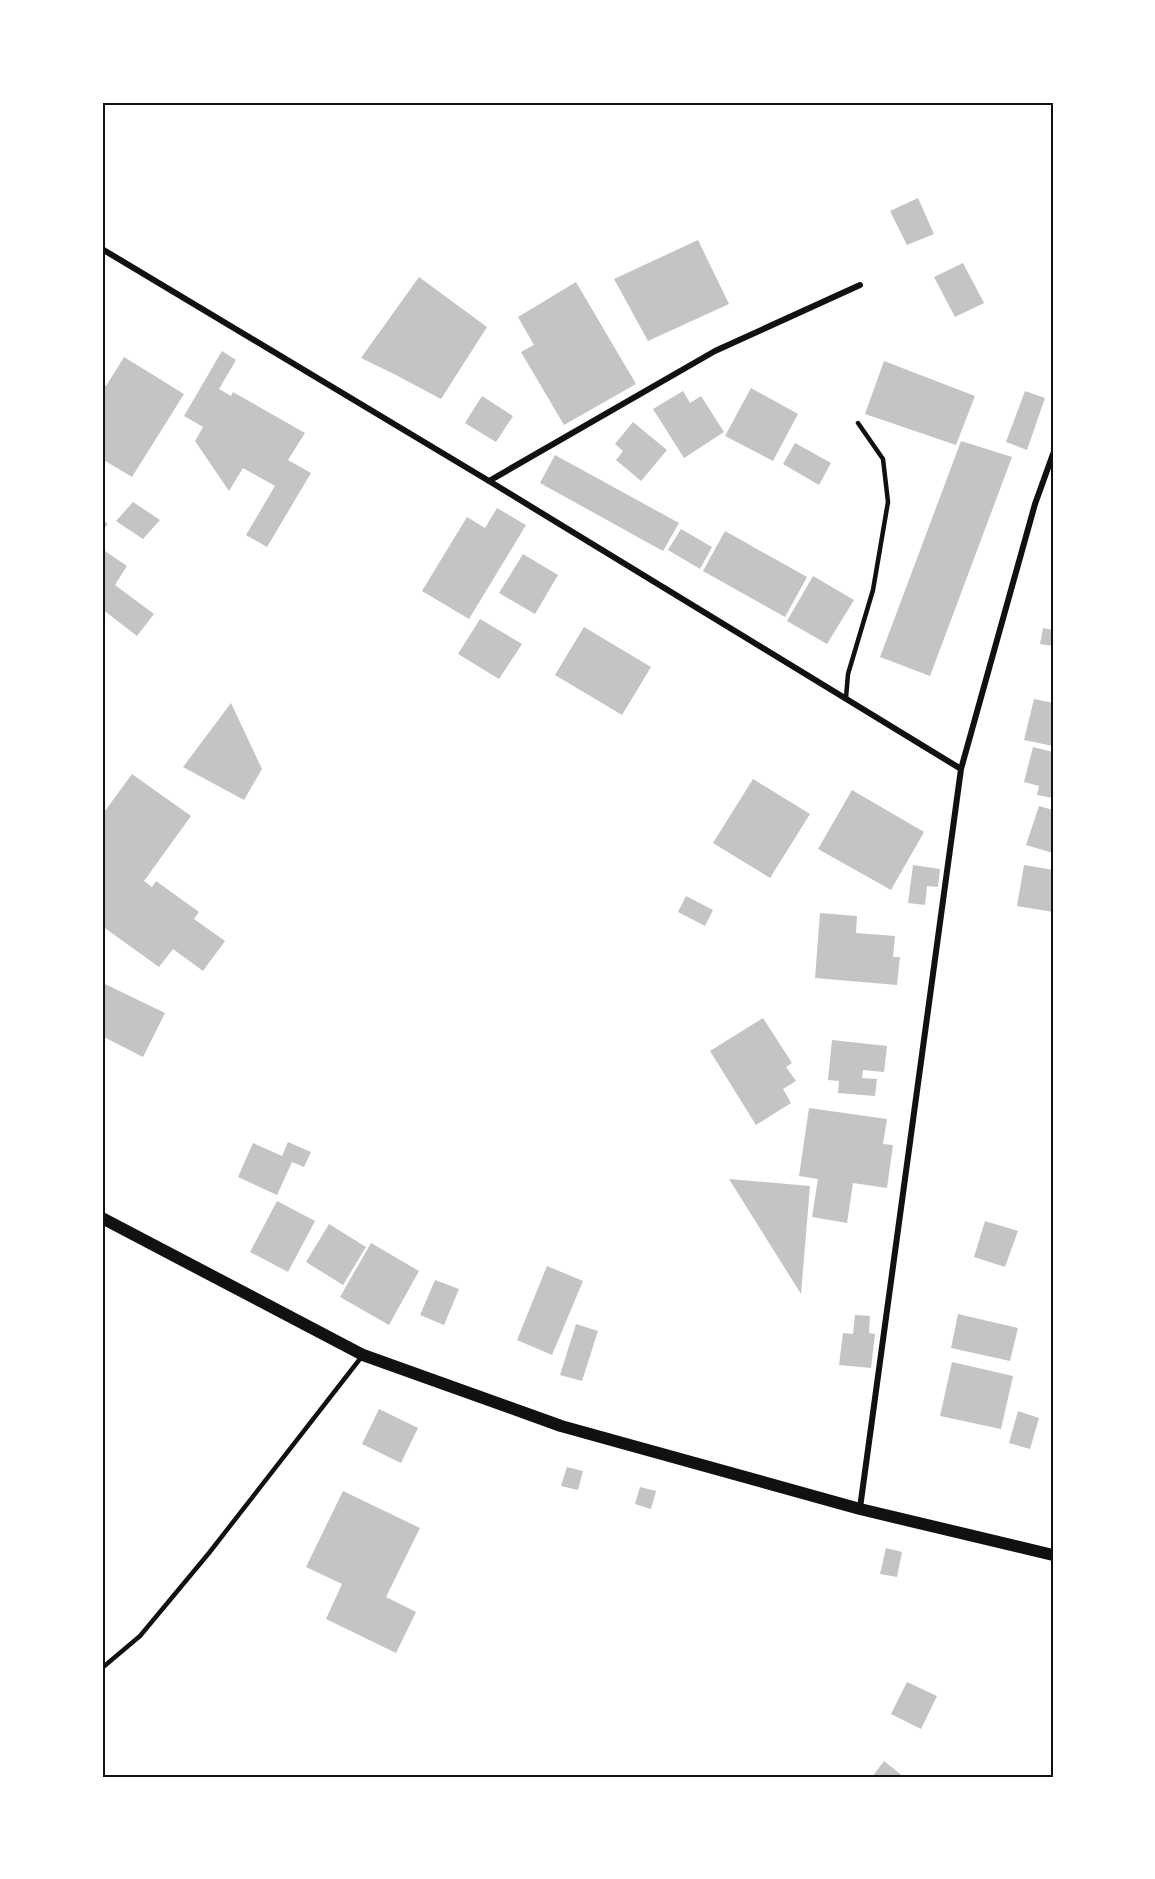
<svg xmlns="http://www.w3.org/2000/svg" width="1155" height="1879" viewBox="0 0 1155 1879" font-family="Inter,sans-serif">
  <rect width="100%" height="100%" fill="#fff"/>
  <path fill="#c4c4c4" d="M 918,198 L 934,234 L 907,245 L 890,211 Z
    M 698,240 L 729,304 L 648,341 L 614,279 Z
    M 963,263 L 984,303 L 955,317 L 934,277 Z
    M 419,277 L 487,327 L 441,399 L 394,374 L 361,358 Z
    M 576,282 L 636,384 L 564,425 L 521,352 L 534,345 L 518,317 Z
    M 222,351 L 236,360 L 219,389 L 231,396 L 233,392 L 305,433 L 288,460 L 311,473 L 267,547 L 246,535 L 275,486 L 243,468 L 229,491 L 195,441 L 203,427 L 184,416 Z
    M 124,357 L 184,394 L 132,477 L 102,459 L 102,383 L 106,386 Z
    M 884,361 L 975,396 L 956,445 L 865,414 Z
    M 751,388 L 798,414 L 773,461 L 725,436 Z
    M 683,391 L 690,403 L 701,396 L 724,432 L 684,458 L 653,409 Z
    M 1025,391 L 1045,398 L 1027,450 L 1006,442 Z
    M 482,396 L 513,416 L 496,442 L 465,423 Z
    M 633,422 L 667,450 L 641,481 L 616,460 L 623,451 L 615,444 Z
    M 961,441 L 1012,457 L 930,676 L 880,657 Z
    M 795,443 L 831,463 L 819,485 L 783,464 Z
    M 555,455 L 679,523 L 663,551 L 540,483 Z
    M 133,502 L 160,520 L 143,539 L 116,521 Z
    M 497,508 L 526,525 L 469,619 L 422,591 L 467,517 L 485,528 Z
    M 102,519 L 108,524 L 102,531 Z
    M 681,529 L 712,547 L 700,569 L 668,550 Z
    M 725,531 L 807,577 L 785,617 L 703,571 Z
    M 102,549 L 127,566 L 115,585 L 154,614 L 137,636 L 102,609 Z
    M 523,554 L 558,575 L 535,614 L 499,593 Z
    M 813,576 L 854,600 L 827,644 L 787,621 Z
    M 480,619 L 522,644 L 499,679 L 458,654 Z
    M 584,627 L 651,667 L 622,715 L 555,675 Z
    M 1043,628 L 1053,630 L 1053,646 L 1040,644 Z
    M 1034,699 L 1053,703 L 1053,746 L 1024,740 Z
    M 231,703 L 262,769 L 244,800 L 183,767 Z
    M 1033,747 L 1053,752 L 1053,798 L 1037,795 L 1039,786 L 1024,782 Z
    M 132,774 L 191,816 L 144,881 L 152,887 L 156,881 L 199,912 L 194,919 L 225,941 L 203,971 L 173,949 L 159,967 L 102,926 L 102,815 Z
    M 753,779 L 810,814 L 770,878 L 713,843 Z
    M 852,790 L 924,832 L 891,890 L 818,849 Z
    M 1039,806 L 1053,810 L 1053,853 L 1026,845 Z
    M 913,865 L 940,869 L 938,887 L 927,886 L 925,905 L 908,903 Z
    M 1024,865 L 1053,870 L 1053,912 L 1017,906 Z
    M 686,896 L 713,910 L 705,926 L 678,912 Z
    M 820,913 L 857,916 L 856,933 L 895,936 L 893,957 L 900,957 L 897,985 L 815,978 Z
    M 105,984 L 165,1013 L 143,1057 L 102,1036 L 102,991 Z
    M 763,1018 L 792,1063 L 786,1067 L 796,1081 L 783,1089 L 791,1103 L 756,1125 L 710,1051 Z
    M 832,1040 L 887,1046 L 884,1072 L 863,1070 L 862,1078 L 877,1079 L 875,1096 L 838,1093 L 839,1081 L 828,1080 Z
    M 809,1108 L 887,1119 L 883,1144 L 893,1145 L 887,1188 L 853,1183 L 847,1223 L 812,1217 L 818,1179 L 799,1176 Z
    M 288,1142 L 311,1152 L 304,1167 L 292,1162 L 277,1195 L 238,1177 L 253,1143 L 282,1156 Z
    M 729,1179 L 810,1186 L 801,1294 Z
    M 277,1201 L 315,1221 L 288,1272 L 250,1252 Z
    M 985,1221 L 1018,1231 L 1005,1267 L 974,1257 Z
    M 329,1224 L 366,1247 L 343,1285 L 306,1262 Z
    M 371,1243 L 419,1271 L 389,1325 L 340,1297 Z
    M 547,1266 L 583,1281 L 552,1355 L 517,1340 Z
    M 435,1280 L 459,1289 L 444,1325 L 420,1315 Z
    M 958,1314 L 1018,1328 L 1010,1361 L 951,1348 Z
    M 855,1315 L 870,1316 L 869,1333 L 875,1334 L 871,1368 L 839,1365 L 843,1333 L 853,1334 Z
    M 576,1324 L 598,1331 L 582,1381 L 560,1375 Z
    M 952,1362 L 1013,1376 L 1001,1429 L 940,1416 Z
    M 379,1409 L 418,1428 L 401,1463 L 362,1444 Z
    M 1018,1411 L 1039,1418 L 1030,1449 L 1009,1443 Z
    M 567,1467 L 583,1471 L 578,1490 L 561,1486 Z
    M 640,1487 L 656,1491 L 651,1509 L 635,1504 Z
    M 343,1491 L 420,1528 L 386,1597 L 416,1612 L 396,1653 L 326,1619 L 342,1584 L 306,1567 Z
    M 886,1548 L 902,1552 L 897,1577 L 880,1574 Z
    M 907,1682 L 937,1696 L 921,1729 L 891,1714 Z
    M 884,1761 L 904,1777 L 872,1777 Z"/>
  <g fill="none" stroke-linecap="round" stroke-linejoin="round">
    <path stroke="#111" stroke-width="4.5" d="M 846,698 L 848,674 L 873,590 L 888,502 L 883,459 L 858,423
      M 102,1668 L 140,1636 L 209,1553 L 363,1355"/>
    <path stroke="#111" stroke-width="6" d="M 102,249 L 489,481 L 961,769
      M 489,481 L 715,351 L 860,285
      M 860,1508 L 961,769 L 1035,504 L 1053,454"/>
    <path stroke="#111" stroke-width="12" d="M 102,1218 L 363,1355 L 561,1426 L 860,1509 L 1053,1555"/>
  </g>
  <rect width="1155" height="1879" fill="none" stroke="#ffffff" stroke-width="207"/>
  <rect x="104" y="104" width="948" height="1672" fill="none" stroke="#111" stroke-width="2"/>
</svg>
